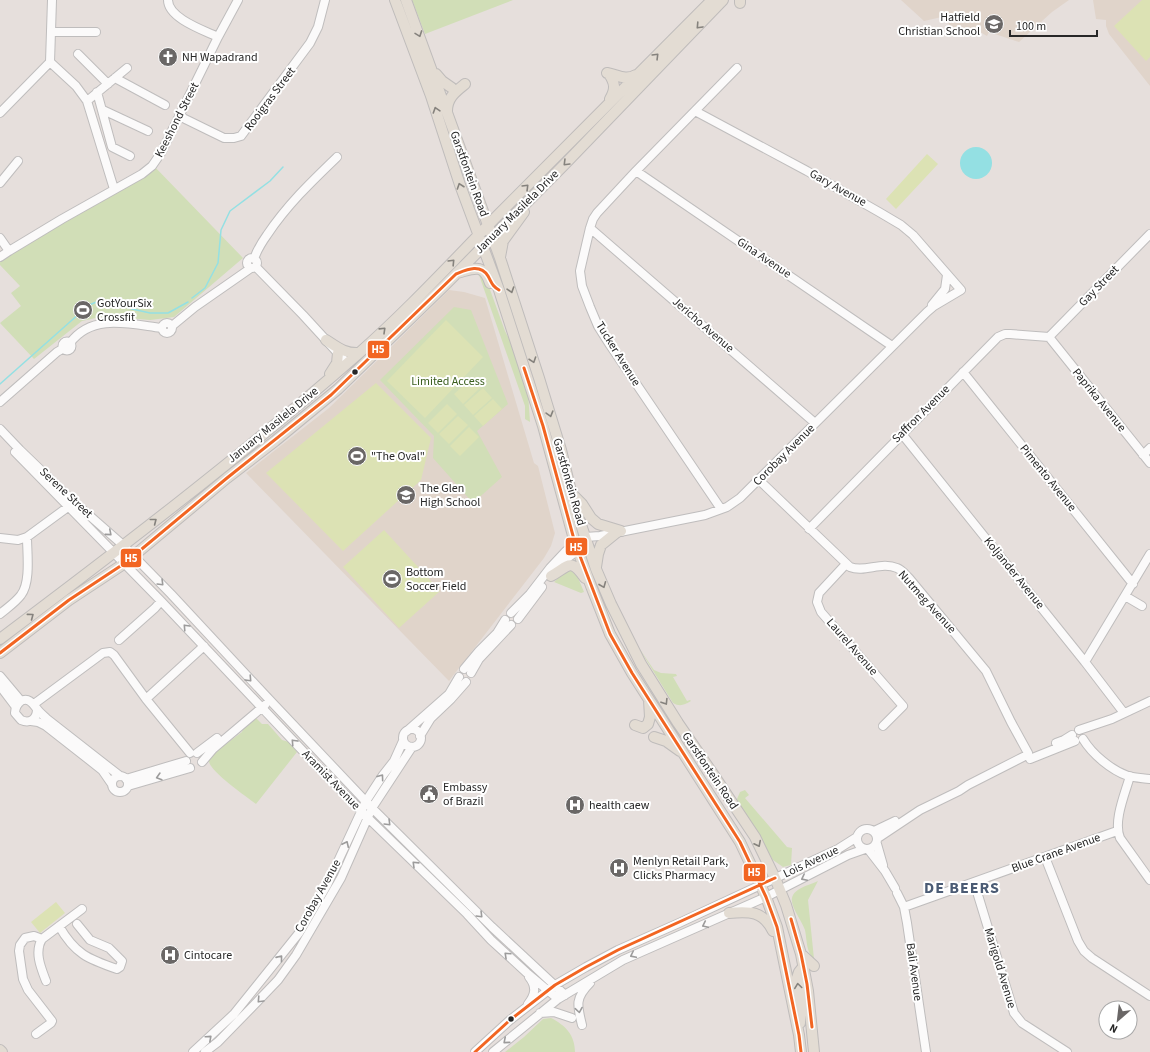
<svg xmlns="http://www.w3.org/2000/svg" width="1150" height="1052" viewBox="0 0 1150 1052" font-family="'Source Sans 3',sans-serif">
  <rect width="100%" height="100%" fill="#e6dfdc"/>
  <path fill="#e0d4ca" d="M 901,0 L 1069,0 L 1052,12 L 1019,42 L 989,32 L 987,36 L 973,28 L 959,32 L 950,27 L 946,16 L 924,21 Z
    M 1093,0 L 1150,0 L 1150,86 L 1109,34 L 1106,26 L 1106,20 L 1096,19 Z
    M 449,290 L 464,292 L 485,298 L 534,463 L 538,466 L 555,533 L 551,546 L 544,558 L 449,681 L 246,473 L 329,408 Z"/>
  <path fill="#d1deb7" d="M 412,0 L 513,0 L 425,34 Z
    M 152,164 L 243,258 L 174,317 L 150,320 L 105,316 L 82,321 L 34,359 L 0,323 L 21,306 L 11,293 L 20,286 L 0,265 L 0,255 Z
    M 479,271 L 484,273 L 505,331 L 512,345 L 528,393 L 530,422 L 525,419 L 525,406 L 479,275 Z
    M 454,307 L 471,310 L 508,404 L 477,431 L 502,477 L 473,503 L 433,458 L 434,436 L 380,380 Z
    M 571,570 L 576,573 L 584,592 L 581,593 L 554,582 L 565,571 Z
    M 637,645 L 654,670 L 661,673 L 676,674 L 677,676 L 673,677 L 687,701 L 690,700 L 691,701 C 684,705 680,707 673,703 Z
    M 256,718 L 262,724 L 268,724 L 282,740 L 289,742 L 297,752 L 256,804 C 247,797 209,771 209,761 C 209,761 211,756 211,755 L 242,732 L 244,726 Z
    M 745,790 L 749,795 L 745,798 L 787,847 L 792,848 L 791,865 L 783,867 L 773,860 L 738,803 L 737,799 L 740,792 Z
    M 818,881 L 808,900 L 814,959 C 806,952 807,940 805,930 C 802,921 790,906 792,898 C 794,888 810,885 818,881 Z
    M 551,1018 C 565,1025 575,1035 575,1052 L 505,1052 L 524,1037 L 543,1019 Z"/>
  <path fill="#dce2b4" d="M 1142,0 L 1150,0 L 1150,57 L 1146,61 L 1114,26 Z
    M 927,154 L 938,164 L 896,209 L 886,199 Z
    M 446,320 L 483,357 L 425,418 L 387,381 Z
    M 473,377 L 482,386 L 463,404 L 454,394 Z
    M 376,383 L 431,438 L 421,480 L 343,551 L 266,473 Z
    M 483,388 L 492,398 L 473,415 L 464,405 Z
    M 493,399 L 502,409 L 483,426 L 474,416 Z
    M 447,404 L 457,414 L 438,433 L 428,423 Z
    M 458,416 L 468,425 L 449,444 L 439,434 Z
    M 469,427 L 479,437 L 460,456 L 450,446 Z
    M 384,530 L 440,591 L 399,628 L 343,567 Z
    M 56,902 L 65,913 L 40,933 L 31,922 Z"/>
  <path fill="#94e0e3" d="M960 163a16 16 0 1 1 32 0a16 16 0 1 1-32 0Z"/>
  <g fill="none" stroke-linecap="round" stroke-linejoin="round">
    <path stroke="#94e0e3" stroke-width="1.5" d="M 192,298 L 205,288 L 218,263 L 221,230 L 230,211 L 270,181 L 283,167
      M 0,384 L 89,305 L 99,301 L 112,302 L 132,309 L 150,313 L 168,313 L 188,302"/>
    <defs>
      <path id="minor" d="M 168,0 C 168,18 203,30 218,37
        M 51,32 L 96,32
        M 78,54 L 108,84
        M 50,62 L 76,86 L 87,101 L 114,189
        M 115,78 L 165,105
        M 97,92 L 112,147 L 130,156
        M 87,101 L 127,68
        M 103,110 L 148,131
        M 0,113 L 50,62 L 52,0
        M 179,116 L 224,138 L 234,138 L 241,136 L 310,43 L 318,27 L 325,0
        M 636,171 L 892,346
        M 0,183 L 18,161
        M 590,228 L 815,423
        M 0,238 L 9,251
        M 0,257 L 9,251 L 62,219 L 142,174 L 152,166 L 161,153 L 218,37 L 238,0
        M247 263a5 5 0 1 1 10 0a5 5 0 1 1-10 0Z
        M 254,259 C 257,250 262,242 267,235 C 287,205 311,182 337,157
        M 256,267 L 303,315 L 347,363
        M 932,305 L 945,289 L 947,275
        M162 328a5 5 0 1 1 10 0a5 5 0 1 1-10 0Z
        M 172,326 L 195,307 L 251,268
        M 1049,337 L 1150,463
        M 1049,337 L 1150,234
        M62.5 346a4.5 4.5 0 1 1 9 0a4.5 4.5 0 1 1-9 0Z
        M 70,343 C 92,313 130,324 161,328
        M 963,372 L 1133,584
        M 0,402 L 57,352 L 64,348
        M 0,429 L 20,450 L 74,502 L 123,545 L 171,594 L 266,696 L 372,808 L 492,927 L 565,995
        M 902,434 L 1085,662 L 1124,713
        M 15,452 L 161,601 L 318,767 L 368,818 L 467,914 L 491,940 L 527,973 L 558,999
        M 1143,455 L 1150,448
        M 759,480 L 850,567 C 865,573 881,561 897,568 C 902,570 905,574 909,578 L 986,671 L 1011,722 L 1028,753
        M 721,509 L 610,345 L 598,326 L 590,307 L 582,286 L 580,271 L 590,228 L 593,219 L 597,213 L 636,171 L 737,68
        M 809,529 L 998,337 L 1005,334 L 1010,334 L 1049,337
        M 0,538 L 18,540 L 27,537 L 72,504
        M 846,564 L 819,593 L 817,602 L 821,612 L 903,706 L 883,726
        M 555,570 L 566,559 L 581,548
        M 1125,596 L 1142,606
        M 511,613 L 530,594 L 550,568 L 566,551 L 585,537 L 600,536 L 705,515 L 727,507 L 740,498 L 927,312 L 934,306 L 961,290 L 913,235 L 901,225 L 879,212 L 807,171 L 695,111
        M 0,614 C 7,608 16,602 21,595 C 31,582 27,553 27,537
        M 518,619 L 542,587
        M 119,640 L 155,608 L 161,601
        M 1085,662 L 1150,554
        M 464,669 L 479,651 L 497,633 L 505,620
        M 471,673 L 479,659 L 511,625
        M 0,676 L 21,701
        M 0,686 L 16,707
        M 146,699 L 204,646
        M 34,704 L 103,653 L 110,652 L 114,655 L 146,699 L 190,753
        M 37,709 C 37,719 30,724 21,720 L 15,713 C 15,708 17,704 21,701 C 29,697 33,704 37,709 C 40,713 44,716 47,719 L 120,776
        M 31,721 L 38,722 L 46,726 L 102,770 L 111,783
        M403 738a9 9 0 1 1 18 0a9 9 0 1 1-18 0Z
        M 1079,730 L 1112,719 L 1150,701
        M 407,731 L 449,694 L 459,677
        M 420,736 L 431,718 L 451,699 L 466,682
        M 1083,739 C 1092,754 1111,770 1128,776 C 1135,778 1143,778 1150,779
        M 1056,743 L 1064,740 L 1072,735
        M 197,753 L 217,738
        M 1030,759 L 1075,741
        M 202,762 L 213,749 L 265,705
        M112 784a8 8 0 1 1 16 0a8 8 0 1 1-16 0Z
        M 1130,776 C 1125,794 1113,821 1120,838 L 1150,880
        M 126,779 L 186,761
        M 128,786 L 190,768
        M857 839a10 10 0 1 1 20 0a10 10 0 1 1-20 0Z
        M 874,831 L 895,821
        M 878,838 L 920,810 L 959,791 L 968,785 L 1023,757
        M 877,844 L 883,865
        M 868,849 L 885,871 L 895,888
        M 1045,857 L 1078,941 L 1084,951 L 1092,958 L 1150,996
        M 974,882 L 1014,1013 L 1022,1023 L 1067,1052
        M 897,893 L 904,907 L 907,923 L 926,1052
        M 904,907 L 1117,831
        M 59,926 C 75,954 88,959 117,969 L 120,967 L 122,961 L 109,948 L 90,940 L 77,924
        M 46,981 C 41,968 34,952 42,939 L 82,909
        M 528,1004 C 535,995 537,987 529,977
        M 540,1013 L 554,1012 L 572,1018
        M 582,1025 C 577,1005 575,998 590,983
        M 36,1034 L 51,1023 L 52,1021 L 28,990 L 23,979 L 19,951 L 20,945 L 25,938 L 34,936 L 42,939
        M 193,1052 L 234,1014 L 299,933 L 327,885 L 366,801 L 383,775 L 394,761 L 403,741
        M 205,1052 L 218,1042 L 256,1003 L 278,980 L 296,955 L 341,878 L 372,808 L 412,747
        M 475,1052 L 510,1020 L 555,985 L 586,967 L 618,950 L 679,923 L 838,849 L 857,837
        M 493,1052 L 558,999 L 623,960 L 766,897 L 848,855 L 865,849"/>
      <path id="major" d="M 395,0 L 431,96 L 460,185 L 499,290 L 543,426 L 575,543 L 591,586 L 610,634 L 632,673 L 740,842 L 766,897 L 777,927 L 781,947 L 799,1035 L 801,1052
        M 406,0 L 500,258 L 539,378 L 561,450 L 574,504 L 596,569 L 611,604 L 641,664 L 678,723 L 713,774 L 755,837 L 775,878 L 786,905 L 801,954 L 808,991 L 814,1052
        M 740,0 L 740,3
        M 607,73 C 618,75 625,81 636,75
        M 436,74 L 442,81 L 452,88
        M 609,74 C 615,83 616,89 610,99
        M 447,111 C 447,98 455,92 465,84
        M 500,257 L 503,241 L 524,212
        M 457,273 C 473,269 483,262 490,283
        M 326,340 C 337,347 345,354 359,353
        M 330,374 L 337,363 L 338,353
        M 572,494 L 582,504 L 591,518 L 598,524 L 621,531
        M 596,567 L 598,554 L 601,545 L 617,532
        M 551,576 C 569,566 570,557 585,578
        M 0,639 C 121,548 244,454 358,354 C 407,311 452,262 498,215 C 569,143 641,72 712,0
        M 0,653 L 69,600 L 125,563 L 227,478 L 275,441 L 338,389 L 444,286 L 564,165 L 723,0
        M 635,725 L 643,728 L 648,724 L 650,717 L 649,700
        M 654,737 L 666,741 L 680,751
        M 729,913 C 750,911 763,911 773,931
        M 801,954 L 814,966
        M 800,1023 L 801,1003 L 797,978 L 799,972 L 803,967
        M 0,1050 L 2,1052"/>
    </defs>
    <use href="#minor" stroke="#bfbdbd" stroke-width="10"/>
    <use href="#major" stroke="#bfbcbb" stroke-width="12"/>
    <use href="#minor" stroke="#fbfafa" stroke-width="8"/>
    <use href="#major" stroke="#e3dcd3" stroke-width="10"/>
    <defs>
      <path id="bus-1" d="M 524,368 L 543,426 L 575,543 L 610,634 L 632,673 L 740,842 L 766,897 L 777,927 L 799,1035 L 801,1052
        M 0,653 L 69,600 L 125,563 L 227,478 L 331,395 L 456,274 C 466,270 480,263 488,276 C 492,283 492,286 499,290
        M 791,919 L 801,954 L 807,984 L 812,1027
        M 475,1052 L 510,1020 L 555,985 L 586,967 L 618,950 L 775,878"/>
    </defs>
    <use href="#bus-1" stroke="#fff" stroke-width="6"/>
    <use href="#bus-1" stroke="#f26522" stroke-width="3"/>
  </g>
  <defs><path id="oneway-chevron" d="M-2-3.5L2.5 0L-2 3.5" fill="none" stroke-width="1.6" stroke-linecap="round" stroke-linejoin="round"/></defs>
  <g stroke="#85827d">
    <use href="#oneway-chevron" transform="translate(699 26) rotate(133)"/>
    <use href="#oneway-chevron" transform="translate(419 34) rotate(70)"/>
    <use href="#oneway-chevron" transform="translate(656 56) rotate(-45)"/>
    <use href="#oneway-chevron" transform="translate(436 110) rotate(-108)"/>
    <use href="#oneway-chevron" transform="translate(566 163) rotate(135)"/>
    <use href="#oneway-chevron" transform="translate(460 186) rotate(-109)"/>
    <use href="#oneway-chevron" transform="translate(526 187) rotate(-45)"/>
    <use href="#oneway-chevron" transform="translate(452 262) rotate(-46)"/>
    <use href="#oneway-chevron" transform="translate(511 290) rotate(72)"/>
    <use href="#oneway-chevron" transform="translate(383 330) rotate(-44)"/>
    <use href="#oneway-chevron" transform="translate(533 360) rotate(71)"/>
    <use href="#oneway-chevron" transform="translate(550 414) rotate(74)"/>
    <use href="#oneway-chevron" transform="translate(154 521) rotate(-38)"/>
    <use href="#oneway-chevron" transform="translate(603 585) rotate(68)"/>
    <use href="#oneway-chevron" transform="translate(31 616) rotate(-37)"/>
    <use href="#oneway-chevron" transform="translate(665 702) rotate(58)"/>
    <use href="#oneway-chevron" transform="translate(758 844) rotate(63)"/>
    <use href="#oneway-chevron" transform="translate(798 986) rotate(-98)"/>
  </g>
  <g stroke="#9c9b9b">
    <use href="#oneway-chevron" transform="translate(109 533) rotate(41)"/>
    <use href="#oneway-chevron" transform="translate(161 583) rotate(45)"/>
    <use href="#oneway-chevron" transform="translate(186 627) rotate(-133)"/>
    <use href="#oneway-chevron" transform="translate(249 679) rotate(47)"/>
    <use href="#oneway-chevron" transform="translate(294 742) rotate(-133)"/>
    <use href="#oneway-chevron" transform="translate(159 777) rotate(164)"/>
    <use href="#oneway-chevron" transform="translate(381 777) rotate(-54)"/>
    <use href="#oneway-chevron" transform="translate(388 823) rotate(45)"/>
    <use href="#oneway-chevron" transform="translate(346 844) rotate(-65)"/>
    <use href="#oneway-chevron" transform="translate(415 864) rotate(-136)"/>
    <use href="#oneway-chevron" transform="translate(804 878) rotate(153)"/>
    <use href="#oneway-chevron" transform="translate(480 915) rotate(45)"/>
    <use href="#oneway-chevron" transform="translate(705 925) rotate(155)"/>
    <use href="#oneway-chevron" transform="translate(507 955) rotate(-137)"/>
    <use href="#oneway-chevron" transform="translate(633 955) rotate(154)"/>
    <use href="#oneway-chevron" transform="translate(280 958) rotate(-51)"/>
    <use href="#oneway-chevron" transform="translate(260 1000) rotate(133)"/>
    <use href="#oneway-chevron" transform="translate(579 1010) rotate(81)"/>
    <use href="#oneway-chevron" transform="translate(209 1038) rotate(-42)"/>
    <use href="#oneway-chevron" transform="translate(506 1041) rotate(139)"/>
  </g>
  <defs>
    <symbol id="school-disc" viewBox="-11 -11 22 22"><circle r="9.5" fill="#6a6766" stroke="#fff"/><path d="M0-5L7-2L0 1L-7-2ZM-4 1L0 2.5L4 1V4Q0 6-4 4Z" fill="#fff"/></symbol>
    <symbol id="church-disc" viewBox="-11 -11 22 22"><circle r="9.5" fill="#6a6766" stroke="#fff"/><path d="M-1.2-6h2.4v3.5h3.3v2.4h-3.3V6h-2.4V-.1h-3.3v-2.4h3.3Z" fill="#fff"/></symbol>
    <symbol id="stadium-disc" viewBox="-11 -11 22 22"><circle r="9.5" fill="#6a6766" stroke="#fff"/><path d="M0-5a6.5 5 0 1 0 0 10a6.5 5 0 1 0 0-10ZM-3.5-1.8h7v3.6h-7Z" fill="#fff"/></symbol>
    <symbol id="civic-disc" viewBox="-11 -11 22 22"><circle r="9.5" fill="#6a6766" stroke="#fff"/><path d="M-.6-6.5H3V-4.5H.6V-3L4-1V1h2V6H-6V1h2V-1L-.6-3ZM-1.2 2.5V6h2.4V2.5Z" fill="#fff"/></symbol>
    <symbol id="hospital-disc" viewBox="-11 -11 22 22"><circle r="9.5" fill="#6a6766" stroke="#fff"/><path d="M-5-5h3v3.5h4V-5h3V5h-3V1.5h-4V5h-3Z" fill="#fff"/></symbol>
  </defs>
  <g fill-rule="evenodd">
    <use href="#school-disc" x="983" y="13" width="22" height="22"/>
    <use href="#church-disc" x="157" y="46" width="22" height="22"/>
    <use href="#stadium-disc" x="72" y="299" width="22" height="22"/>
    <use href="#stadium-disc" x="346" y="445" width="22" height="22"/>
    <use href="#school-disc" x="395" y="484" width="22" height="22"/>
    <use href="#stadium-disc" x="381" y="568" width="22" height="22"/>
    <use href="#civic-disc" x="418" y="783" width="22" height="22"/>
    <use href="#hospital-disc" x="564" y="794" width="22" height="22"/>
    <use href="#hospital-disc" x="608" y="857" width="22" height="22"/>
    <use href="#hospital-disc" x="159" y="944" width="22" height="22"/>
  </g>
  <g fill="#272727" stroke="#fff" stroke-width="1.5">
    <circle cx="355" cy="372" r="3.5"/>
    <circle cx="511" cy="1019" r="3.5"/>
  </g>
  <g text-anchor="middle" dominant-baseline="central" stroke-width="4" stroke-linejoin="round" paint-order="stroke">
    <g font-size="12" fill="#272727" stroke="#fff" text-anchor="start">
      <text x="980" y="17" text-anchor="end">Hatfield<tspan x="980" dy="14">Christian School</tspan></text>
      <text x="182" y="57">NH Wapadrand</text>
      <text x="97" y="303">GotYourSix<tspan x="97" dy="14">Crossfit</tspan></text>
      <text x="371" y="456">"The Oval"</text>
      <text x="420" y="488">The Glen<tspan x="420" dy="14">High School</tspan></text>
      <text x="406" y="572">Bottom<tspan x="406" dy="14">Soccer Field</tspan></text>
      <text x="443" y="787">Embassy<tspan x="443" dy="14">of Brazil</tspan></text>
      <text x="589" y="805">health caew</text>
      <text x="633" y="861">Menlyn Retail Park,<tspan x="633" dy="14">Clicks Pharmacy</tspan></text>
      <text x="184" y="955">Cintocare</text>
    </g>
    <g font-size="12" fill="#272727" stroke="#fff">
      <text transform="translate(270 99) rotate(-53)">Rooigras Street</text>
      <text transform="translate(177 120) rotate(-63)">Keeshond Street</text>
      <text transform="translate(469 174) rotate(70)">Garstfontein Road</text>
      <text transform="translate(838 188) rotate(29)">Gary Avenue</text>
      <text transform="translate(517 212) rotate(-45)">January Masilela Drive</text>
      <text transform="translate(764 258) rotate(34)">Gina Avenue</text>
      <text transform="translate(1099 286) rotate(-46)">Gay Street</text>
      <text transform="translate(703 325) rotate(41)">Jericho Avenue</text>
      <text transform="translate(618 354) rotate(58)">Tucker Avenue</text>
      <text transform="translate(1099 400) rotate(51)">Paprika Avenue</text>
      <text transform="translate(921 414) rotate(-45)">Saffron Avenue</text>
      <text transform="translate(273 425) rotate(-39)">January Masilela Drive</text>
      <text transform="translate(784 455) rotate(-45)">Corobay Avenue</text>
      <text transform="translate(1048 478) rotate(51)">Pimento Avenue</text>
      <text transform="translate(569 482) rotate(74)">Garstfontein Road</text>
      <text transform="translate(66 493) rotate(43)">Serene Street</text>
      <text transform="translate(1014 573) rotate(51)">Koljander Avenue</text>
      <text transform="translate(927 602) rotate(48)">Nutmeg Avenue</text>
      <text transform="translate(852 647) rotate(49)">Laurel Avenue</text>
      <text transform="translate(710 771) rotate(56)">Garstfontein Road</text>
      <text transform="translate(331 780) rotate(46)">Aramist Avenue</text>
      <text transform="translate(1056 853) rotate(-20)">Blue Crane Avenue</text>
      <text transform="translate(811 862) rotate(-25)">Lois Avenue</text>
      <text transform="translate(318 896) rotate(-61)">Corobay Avenue</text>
      <text transform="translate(1000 968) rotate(73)">Marigold Avenue</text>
      <text transform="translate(914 972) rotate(82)">Bali Avenue</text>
    </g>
    <g font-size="12" fill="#395d1d" stroke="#fff">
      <text x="448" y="381">Limited Access</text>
    </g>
    <g font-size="16" font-weight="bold" letter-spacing="1" fill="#4b5b74" stroke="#fff">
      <text x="962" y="888">DE BEERS</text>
    </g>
  </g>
  <g stroke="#fff" stroke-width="1.5">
    <rect x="367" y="340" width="23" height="19" rx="4" fill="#f26522"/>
    <rect x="565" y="537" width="23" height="19" rx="4" fill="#f26522"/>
    <rect x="120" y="548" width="22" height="20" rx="4" fill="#f26522"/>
    <rect x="743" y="863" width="23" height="19" rx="4" fill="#f26522"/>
  </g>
  <g font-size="11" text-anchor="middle" font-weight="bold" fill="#fff">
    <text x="378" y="353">H5</text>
    <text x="576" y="551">H5</text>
    <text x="131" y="562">H5</text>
    <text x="754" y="876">H5</text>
  </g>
  <g transform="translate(1118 1020) rotate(208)"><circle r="19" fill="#ffffff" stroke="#a9a9a9"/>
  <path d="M0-3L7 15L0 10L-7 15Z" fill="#6a6766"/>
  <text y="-6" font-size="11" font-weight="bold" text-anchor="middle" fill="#272727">N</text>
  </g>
  <path d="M1010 30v6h87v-6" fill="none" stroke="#272727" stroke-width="2"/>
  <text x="1016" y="30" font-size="12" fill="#272727" stroke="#ffffff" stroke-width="3" paint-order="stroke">100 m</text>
</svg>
